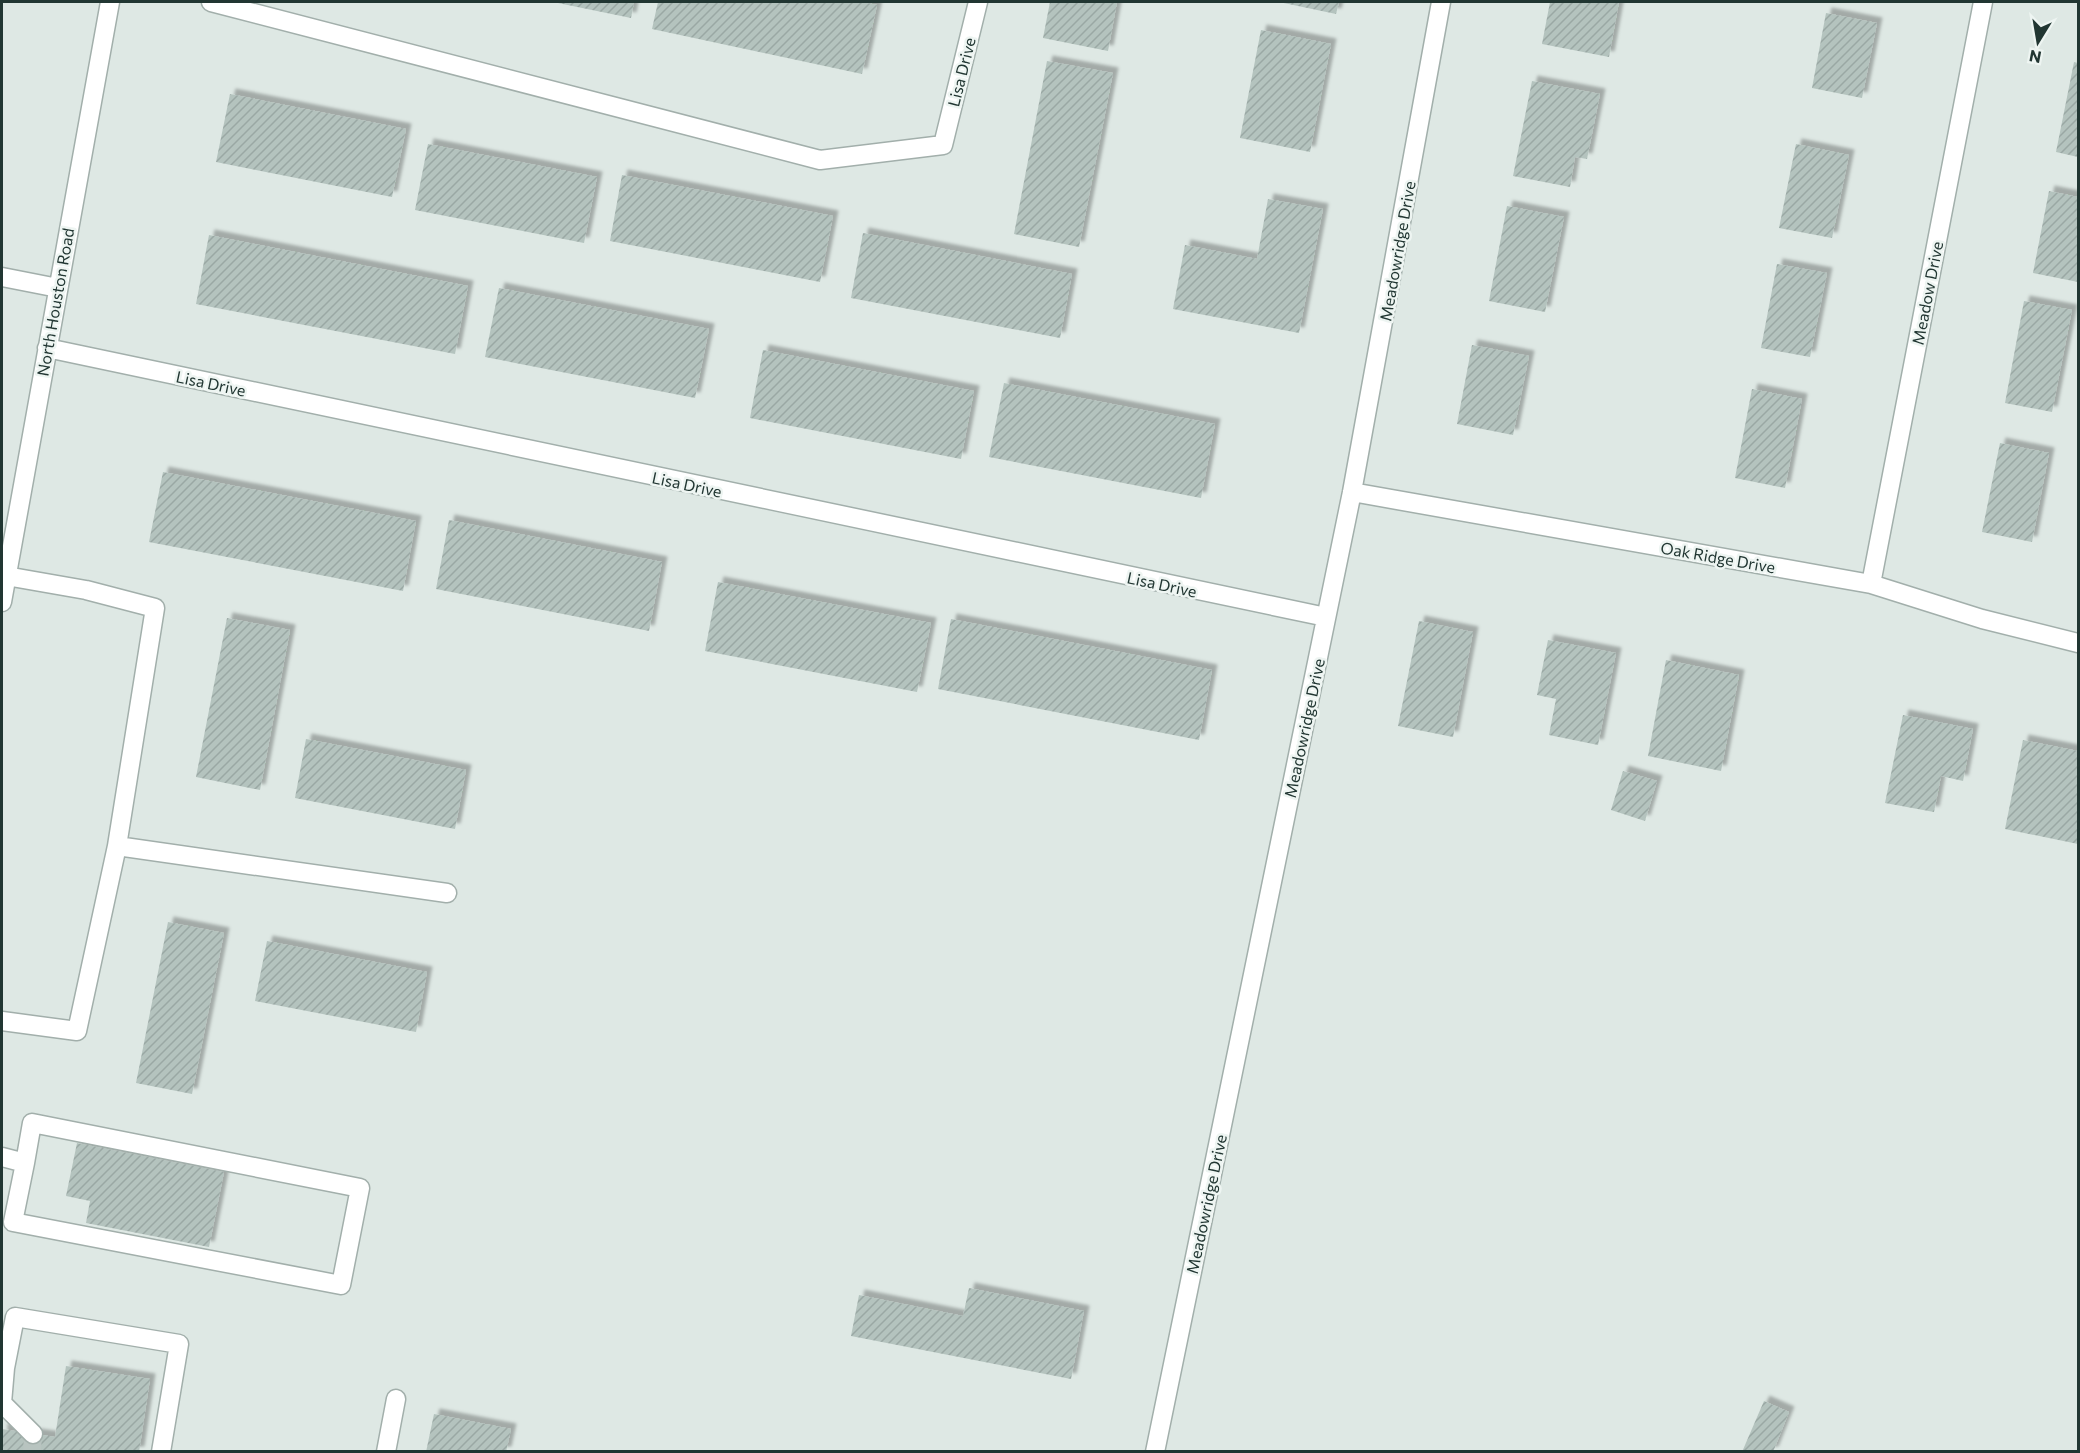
<svg xmlns="http://www.w3.org/2000/svg" width="2080" height="1453" viewBox="0 0 2080 1453" font-family="Commissioner,sans-serif">
  <defs>
    <pattern id="building-hatch" width="6" height="6" patternUnits="userSpaceOnUse" patternTransform="scale(1.5)"><rect width="6" height="6" fill="#b4c3be"/><path d="M-1 1l2-2M0 6l6-6M5 7l2-2" fill="none" stroke="#9aa8a4"/></pattern>
    <filter id="shadow"><feDropShadow dx="5.5" dy="-5.5" stdDeviation="1.5" flood-color="#0004"/></filter>
  </defs>
  <rect width="100%" height="100%" fill="#dee8e4"/>
  <path fill="url(#building-hatch)" filter="url(#shadow)" d="M 553,2 L 634,2 L 631,18 Z
    M 658,2 L 863,2 L 877,5 L 862,74 L 652,29 Z
    M 1050,2 L 1117,2 L 1108,51 L 1043,38 Z
    M 1279,2 L 1339,2 L 1336,14 Z
    M 1550,2 L 1619,2 L 1609,57 L 1542,44 Z
    M 1826,13 L 1877,23 L 1862,98 L 1812,88 Z
    M 1261,30 L 1331,44 L 1310,152 L 1240,138 Z
    M 1047,61 L 1113,73 L 1079,247 L 1014,234 Z
    M 2074,62 L 2078,63 L 2078,157 L 2056,152 Z
    M 1532,81 L 1600,94 L 1587,159 L 1575,157 L 1570,187 L 1513,176 Z
    M 230,94 L 406,129 L 392,197 L 216,162 Z
    M 428,144 L 597,177 L 584,243 L 415,210 Z
    M 1796,144 L 1849,155 L 1832,238 L 1779,228 Z
    M 622,175 L 833,216 L 820,282 L 610,241 Z
    M 2049,191 L 2078,197 L 2078,282 L 2033,273 Z
    M 1268,199 L 1323,209 L 1299,333 L 1173,309 L 1185,245 L 1257,259 Z
    M 1507,206 L 1564,217 L 1545,312 L 1489,301 Z
    M 863,233 L 1072,274 L 1060,338 L 851,298 Z
    M 209,235 L 468,286 L 455,354 L 196,304 Z
    M 1777,264 L 1827,273 L 1810,357 L 1761,348 Z
    M 499,288 L 709,329 L 695,398 L 485,357 Z
    M 2024,301 L 2072,310 L 2052,412 L 2005,403 Z
    M 1472,345 L 1529,356 L 1513,435 L 1457,424 Z
    M 763,350 L 974,391 L 961,459 L 750,418 Z
    M 1004,383 L 1215,424 L 1201,498 L 989,457 Z
    M 1752,389 L 1802,399 L 1785,488 L 1735,478 Z
    M 2000,443 L 2049,453 L 2032,542 L 1982,532 Z
    M 163,472 L 416,521 L 403,591 L 149,542 Z
    M 449,520 L 662,562 L 649,631 L 436,589 Z
    M 718,582 L 931,623 L 917,692 L 705,651 Z
    M 227,618 L 290,630 L 260,790 L 196,777 Z
    M 951,619 L 1212,670 L 1199,740 L 938,689 Z
    M 1419,621 L 1473,632 L 1453,737 L 1398,726 Z
    M 1548,640 L 1616,653 L 1598,745 L 1549,735 L 1556,699 L 1537,695 Z
    M 1666,660 L 1739,675 L 1721,771 L 1648,756 Z
    M 1903,715 L 1973,729 L 1963,781 L 1941,776 L 1934,812 L 1885,803 Z
    M 306,739 L 466,770 L 455,829 L 295,798 Z
    M 2023,740 L 2078,751 L 2078,844 L 2005,829 Z
    M 1623,771 L 1657,781 L 1645,821 L 1611,810 Z
    M 168,922 L 224,933 L 192,1094 L 136,1083 Z
    M 267,941 L 427,972 L 416,1032 L 255,1001 Z
    M 77,1143 L 224,1172 L 209,1247 L 86,1223 L 90,1201 L 66,1196 Z
    M 969,1288 L 1084,1311 L 1071,1379 L 851,1336 L 859,1295 L 963,1316 Z
    M 66,1366 L 150,1379 L 139,1452 L 2,1452 L 2,1429 L 55,1437 Z
    M 1764,1401 L 1789,1412 L 1773,1452 L 1742,1452 Z
    M 434,1414 L 511,1429 L 506,1452 L 426,1452 Z"/>
  <g fill="none" stroke-linecap="round" stroke-linejoin="round">
    <path stroke="#b8c4c0" stroke-width="18" stroke-dasharray="18 9" stroke-linecap="butt" d="M 32,1452 L 33,1434"/>
    <defs>
      <path id="minor" d="M 211,2 L 820,160 L 943,145 L 978,2
        M 2,277 L 58,288
        M 47,348 L 1326,617
        M 1352,492 L 1871,584 L 1982,619 L 2078,643
        M 1871,584 L 1983,2
        M 2,602 L 110,2
        M 117,846 L 447,893
        M 2,1021 L 77,1031 L 117,846 L 155,608 L 86,590 L 6,576
        M 2,1157 L 25,1163 L 13,1222 L 341,1285 L 360,1188 L 32,1123 L 25,1163
        M 2,1368 L 5,1368 L 15,1317 L 179,1344 L 161,1452
        M 2,1403 L 33,1434
        M 2,1403 L 5,1368
        M 386,1452 L 396,1399
        M 1155,1452 L 1352,492 L 1441,2"/>
    </defs>
    <use href="#minor" stroke="#a2afab" stroke-width="21"/>
    <use href="#minor" stroke="#fff" stroke-width="18"/>
  </g>
  <g text-anchor="middle" dominant-baseline="central" stroke-width="5" stroke-linejoin="round" paint-order="stroke">
    <g font-size="16" fill="#213632" stroke="#eef5f2">
      <text transform="translate(961 72) rotate(-76)">Lisa Drive</text>
      <text transform="translate(1397 251) rotate(-80)">Meadowridge Drive</text>
      <text transform="translate(1927 293) rotate(-79)">Meadow Drive</text>
      <text transform="translate(55 302) rotate(-80)">North Houston Road</text>
      <text transform="translate(211 383) rotate(12)">Lisa Drive</text>
      <text transform="translate(687 484) rotate(12)">Lisa Drive</text>
      <text transform="translate(1718 557) rotate(10)">Oak Ridge Drive</text>
      <text transform="translate(1162 584) rotate(12)">Lisa Drive</text>
      <text transform="translate(1304 728) rotate(-78)">Meadowridge Drive</text>
      <text transform="translate(1206 1204) rotate(-78)">Meadowridge Drive</text>
    </g>
  </g>
  <rect width="2080" height="1453" fill="none" stroke="#213632" stroke-width="6"/>
  <g transform="translate(2038 42) rotate(191)" stroke="#eef5f2" stroke-width="4.5" paint-order="stroke">
  <path d="M0-4.5L10 22L0 15L-10 22Z" fill="#213632"/>
  <text y="-9" font-size="16" font-weight="bold" text-anchor="middle" fill="#213632">N</text>
  </g>
</svg>
